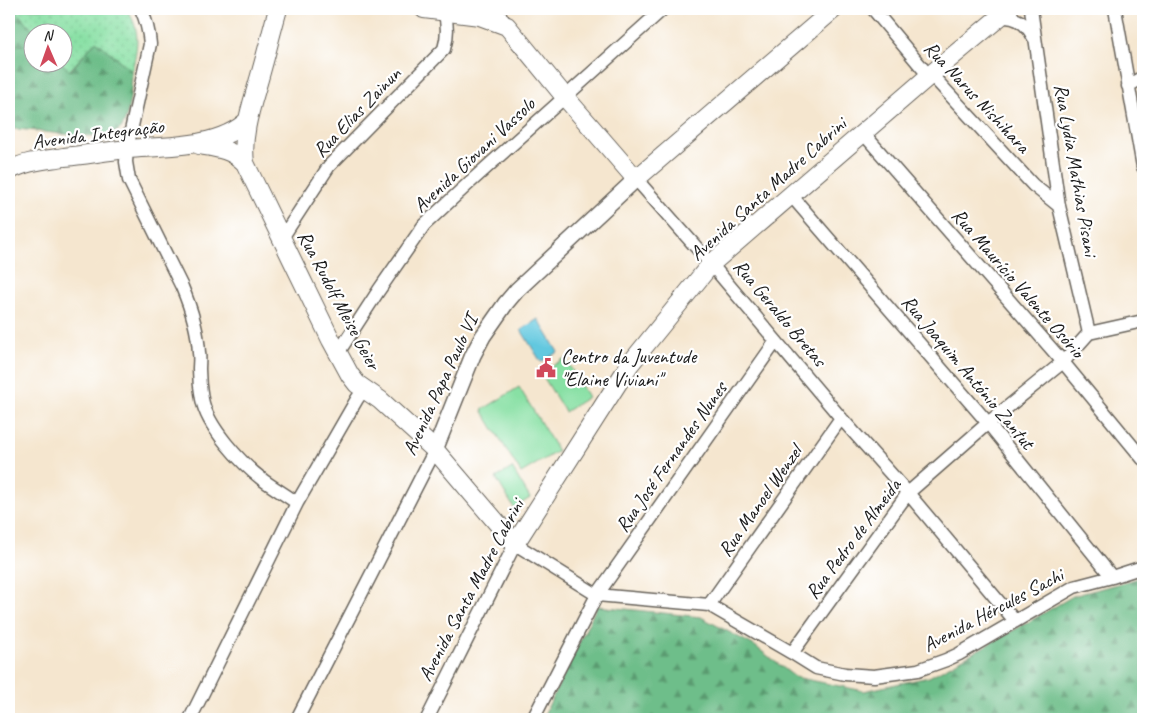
<svg xmlns="http://www.w3.org/2000/svg" width="1152" height="728" viewBox="0 0 1152 728" font-family="Caveat,sans-serif">
  <defs>
    <pattern id="forest-firs" width="22" height="20" patternUnits="userSpaceOnUse" patternTransform="scale(1.25)"><rect width="22" height="20" fill="#6ebe8a"/><path d="M5 1l3.5 6h-7zM16 11l3.5 6h-7z" fill="#5a9a70"/></pattern>
    <pattern id="park-dots" width="8" height="8" patternUnits="userSpaceOnUse" patternTransform="scale(1.25)"><rect width="8" height="8" fill="#88e0a4"/><path d="M2 2h.1M6 6h.1" fill="none" stroke="#75c08d" stroke-width="1.8" stroke-linecap="round"/></pattern>
  </defs>
  <rect width="100%" height="100%" fill="#fff"/>
  <filter id="ink" filterUnits="userSpaceOnUse"><feTurbulence type="fractalNoise" baseFrequency=".02" numOctaves="2"/><feDisplacementMap in="SourceGraphic" scale="10" xChannelSelector="R" yChannelSelector="G"/><feConvolveMatrix kernelMatrix="1 2 1 2 8 2 1 2 1" color-interpolation-filters="sRGB"/></filter>
  <filter id="wash" filterUnits="userSpaceOnUse"><feTurbulence type="fractalNoise" baseFrequency=".0096" numOctaves="4" result="noise"/><feDisplacementMap in="SourceGraphic" scale="20" xChannelSelector="R" yChannelSelector="G"/><feGaussianBlur stdDeviation="1.12" result="paint"/><feColorMatrix in="noise" values="0 0 0 0 0 0 0 0 0 0 0 0 0 0 0 0 0 1.4 0 .05"/><feComposite in="paint" operator="in"/></filter>
  <g filter="url(#wash)">
    <rect width="100%" height="100%" fill="#f5e6cf"/>
    <path fill="url(#forest-firs)" stroke="#456d53" d="M 9,9 L 14,9 L 35,32 L 32,32 L 32,62 L 62,63 L 70,71 L 96,41 L 132,71 C 132,84 129,123 119,130 C 101,144 33,128 9,129 Z
      M 1143,577 L 1143,719 L 542,719 L 597,606 L 701,617 L 755,646 L 795,677 L 864,691 L 929,677 L 1025,624 L 1073,596 Z"/>
    <path fill="url(#park-dots)" stroke="#527e60" d="M 14,9 L 126,9 C 142,29 137,49 132,71 L 96,41 L 69,71 L 62,63 L 62,32 L 35,32 Z"/>
    <path fill="#88e0a4" stroke="#527e60" d="M 565,358 L 588,397 L 565,412 L 541,373 Z
      M 519,387 L 558,451 L 521,473 L 482,410 Z
      M 512,468 L 530,498 L 514,508 L 496,478 Z"/>
    <path fill="#62c8df" stroke="#3f727e" d="M 538,319 L 558,352 L 541,362 L 521,330 Z"/>
  </g>
  <g filter="url(#ink)">
    <g fill="none" stroke-linecap="round" stroke-linejoin="round">
      <defs>
        <path id="minor" d="M 141,9 C 146,20 149,32 150,44 L 127,149 L 126,162 L 129,180 L 182,287 C 191,308 198,331 199,353 C 200,358 199,364 199,369 C 199,379 200,389 202,399 C 207,427 241,463 263,480 C 274,488 286,495 297,503
          M 496,9 L 507,26
          M 873,9 L 929,76 L 937,81 L 1033,185 L 1059,206
          M 1031,9 L 1059,206 L 1089,333
          M 1115,9 L 1143,167
          M 998,18 C 1015,14 1027,24 1034,38
          M 1128,86 L 1143,77
          M 863,133 L 1063,362 L 1143,459
          M 636,179 L 711,264 L 841,418 L 908,493 L 1015,621
          M 790,194 L 988,423 L 1112,577
          M 282,238 L 329,166 L 444,49 C 448,36 448,24 444,11
          M 338,353 L 379,290 L 424,225 L 468,184 L 663,9
          M 709,605 L 841,418
          M 792,653 L 908,493 L 988,423 L 1063,362 L 1089,333 L 1143,321
          M 190,719 L 297,503 L 357,399 L 364,389
          M 297,719 L 435,450
          M 427,719 L 515,544 L 597,595 L 709,605 L 792,653 L 816,668 L 845,674 L 874,676 L 918,670 L 946,660 L 959,654 L 1074,587 L 1112,577 L 1143,567
          M 533,719 L 597,595 L 776,341"/>
        <path id="tertiary" d="M 435,450 L 473,355 L 483,336 L 506,303 L 517,290 L 636,179"/>
        <path id="secondary" d="M 278,9 C 272,30 267,51 261,72 C 253,102 241,132 245,163 L 331,340 L 350,375 L 357,384 L 380,400 L 435,450 L 515,544 L 630,364 L 711,264 L 929,76 L 1009,9
          M 424,9 L 480,16 L 507,26 L 565,97 L 636,179 L 834,9
          M 199,145 C 217,148 231,149 245,163
          M 9,171 C 25,161 46,160 64,157 C 85,155 107,151 128,149 C 165,146 220,148 248,120"/>
      </defs>
      <use href="#minor" stroke="#68635b" stroke-width="15"/>
      <use href="#tertiary" stroke="#68635b" stroke-width="18"/>
      <use href="#secondary" stroke="#68635b" stroke-width="20"/>
      <use href="#minor" stroke="#fff" stroke-width="12"/>
      <use href="#tertiary" stroke="#fff" stroke-width="15"/>
      <use href="#secondary" stroke="#fff" stroke-width="18"/>
    </g>
  </g>
  <defs>
    <symbol id="civic-bare" viewBox="-9 -9 18 18"><path d="M-.6-6.5H3V-4.5H.6V-3L4-1V1h2V6H-6V1h2V-1L-.6-3ZM-1.2 2.5V6h2.4V2.5Z" fill="#d1495b" stroke="#fff" stroke-width="2.5" paint-order="stroke"/></symbol>
  </defs>
  <g fill-rule="evenodd">
    <use href="#civic-bare" x="532" y="354" width="28" height="28"/>
  </g>
  <g text-anchor="middle" dominant-baseline="central" stroke-width="4.5" stroke-linejoin="round" paint-order="stroke">
    <g font-size="20" fill="#1c1c1c" stroke="#fff">
      <text transform="translate(977 97) rotate(47)">Rua Narus Nishihara</text>
      <text transform="translate(357 112) rotate(-46)">Rua Elias Zainun</text>
      <text transform="translate(98 134) rotate(-7)">Avenida Integração</text>
      <text transform="translate(474 155) rotate(-43)">Avenida Giovani Vassolo</text>
      <text transform="translate(1076 170) rotate(80)">Rua Lydia Mathias Pisani</text>
      <text transform="translate(768 189) rotate(-42)">Avenida Santa Madre Cabrini</text>
      <text transform="translate(1018 283) rotate(49)">Rua Maurício Valente Osório</text>
      <text transform="translate(339 300) rotate(62)">Rua Rudolf Meise Geier</text>
      <text transform="translate(780 313) rotate(50)">Rua Geraldo Bretas</text>
      <text transform="translate(968 372) rotate(50)">Rua Joaquim António Zantut</text>
      <text transform="translate(440 385) rotate(-65)">Avenida Papa Paulo VI</text>
      <text transform="translate(671 457) rotate(-55)">Rua José Fernandes Nunes</text>
      <text transform="translate(760 501) rotate(-55)">Rua Manoel Wenzel</text>
      <text transform="translate(853 539) rotate(-53)">Rua Pedro de Almeida</text>
      <text transform="translate(471 590) rotate(-62)">Avenida Santa Madre Cabrini</text>
      <text transform="translate(993 610) rotate(-28)">Avenida Hércules Sachi</text>
    </g>
    <g font-size="20" fill="#1c1c1c" stroke="#fff" text-anchor="start">
      <text x="561" y="356">Centro da Juventude<tspan x="561" dy="23">"Elaine Viviani"</tspan></text>
    </g>
  </g>
  <rect width="1152" height="728" fill="none" stroke="#fff" stroke-width="30"/>
  <g transform="translate(48 48) rotate(358)"><circle r="24" fill="#ffffff" stroke="#a4a4a4"/>
  <path d="M0-4L9 19L0 12L-9 19Z" fill="#d1495b"/>
  <text y="-8" font-size="14" font-weight="bold" text-anchor="middle" fill="#1c1c1c">N</text>
  </g>
</svg>
